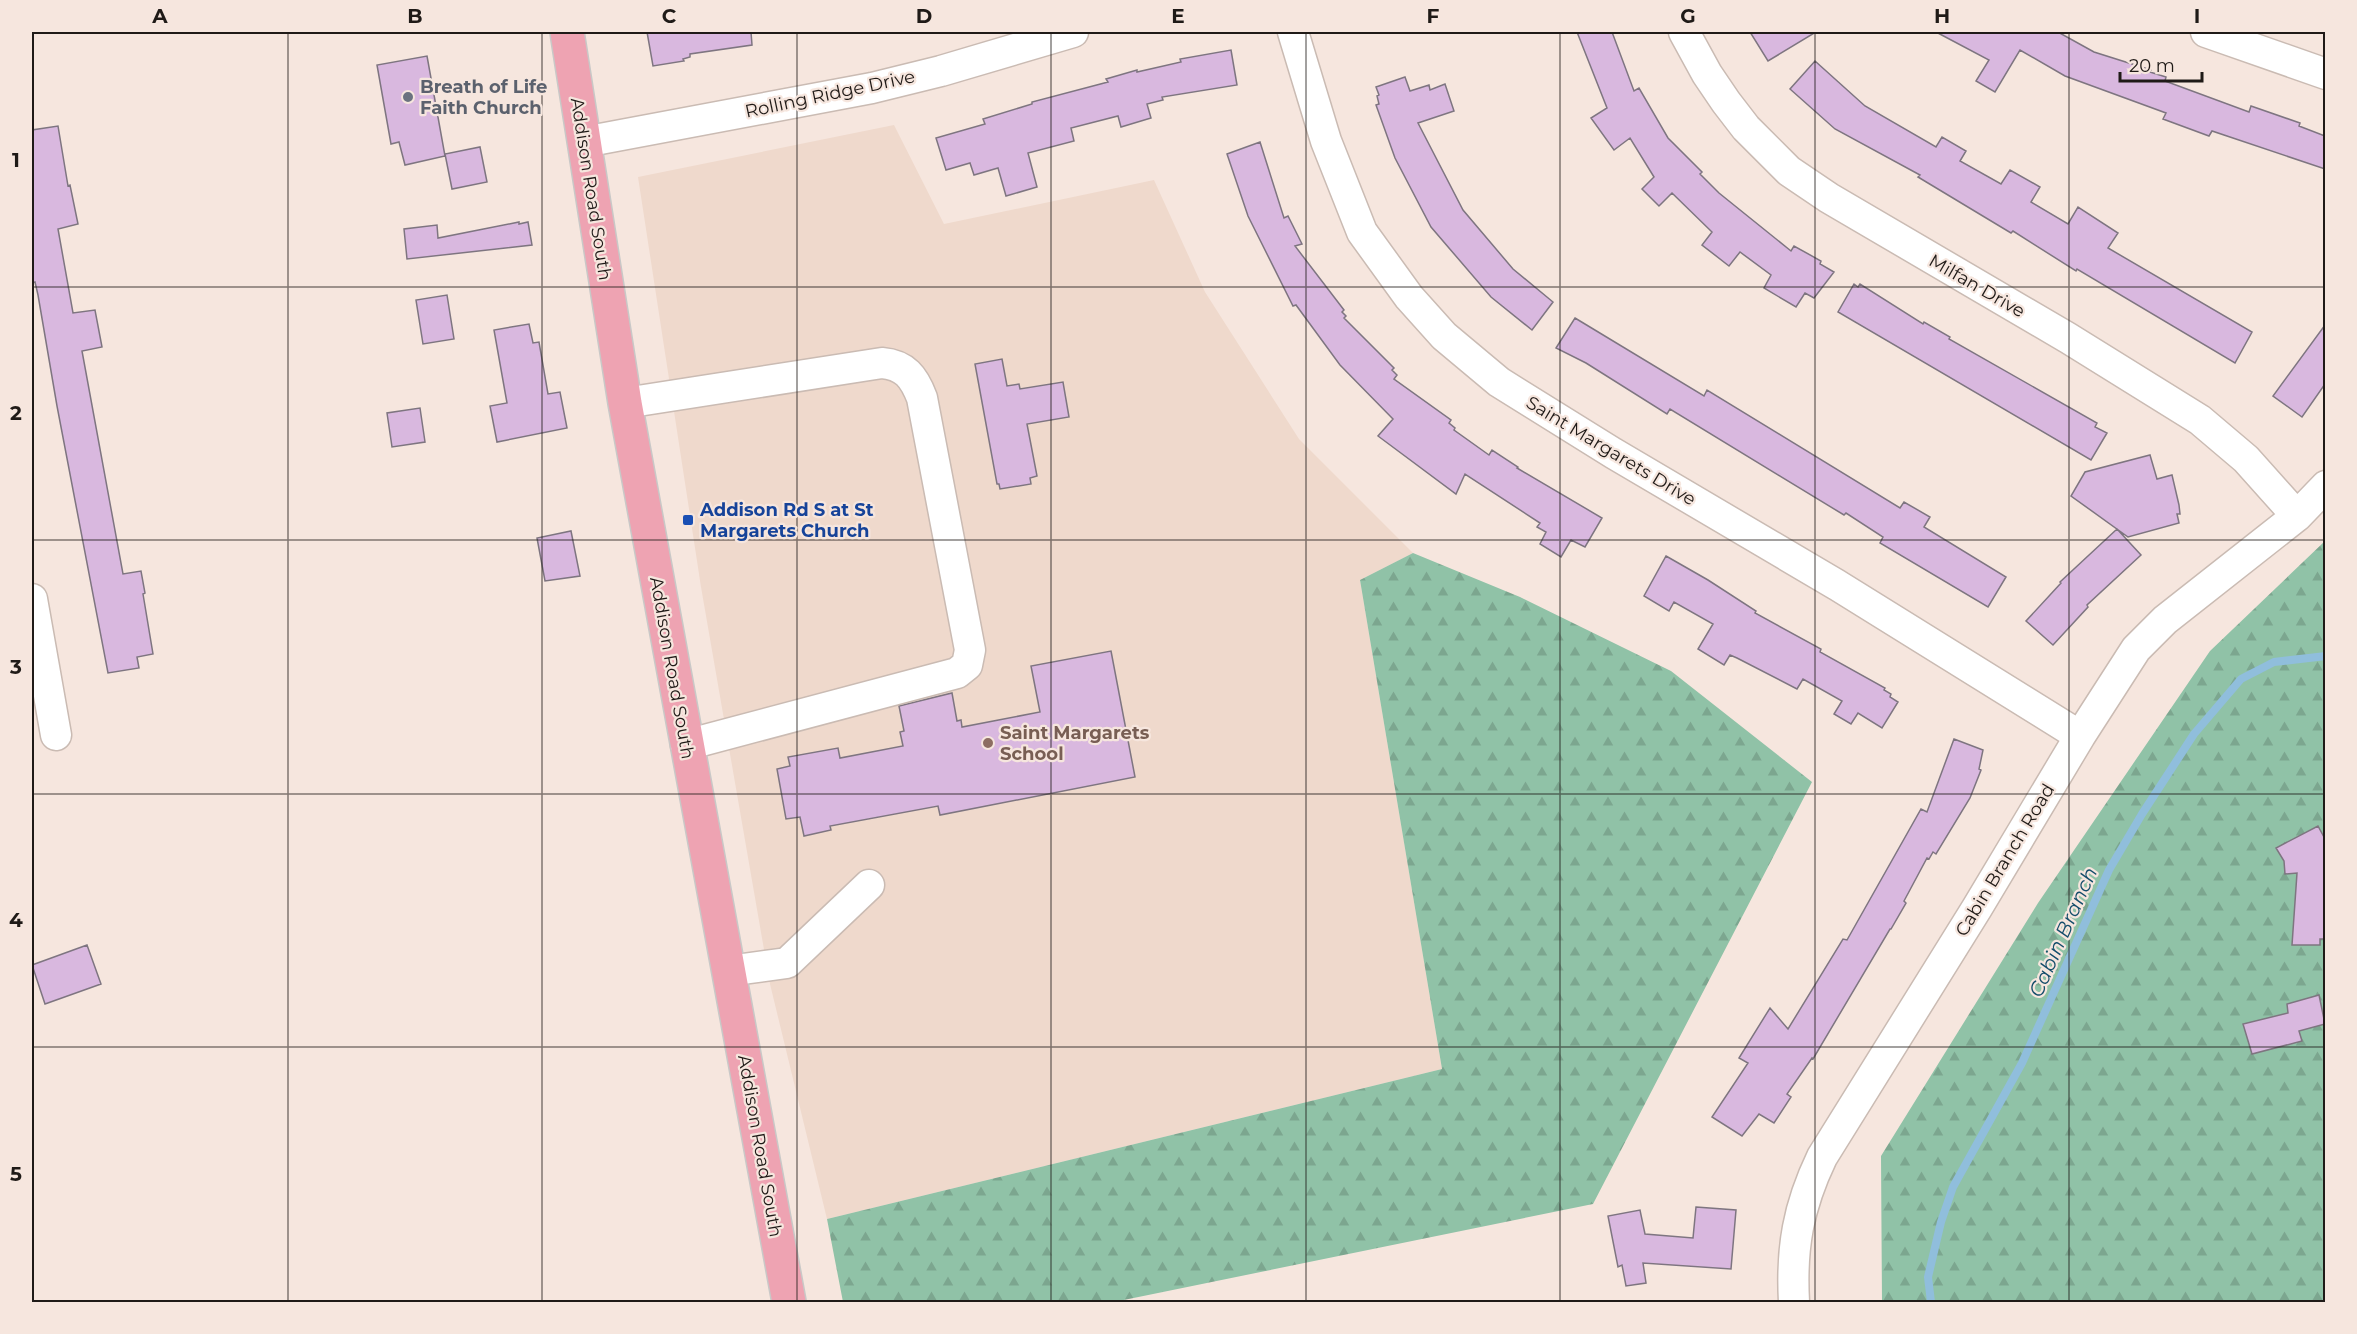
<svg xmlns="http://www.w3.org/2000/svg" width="2357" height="1334" viewBox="0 0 2357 1334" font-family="Montserrat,sans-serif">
  <defs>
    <pattern id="forest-firs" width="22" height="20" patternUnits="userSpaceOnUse" patternTransform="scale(1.5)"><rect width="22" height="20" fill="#90c2a7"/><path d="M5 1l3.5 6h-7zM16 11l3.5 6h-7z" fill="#7ca68f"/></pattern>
  </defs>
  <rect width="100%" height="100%" fill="#f6e6de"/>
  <path fill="#efd9cc" d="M 894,125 L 944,224 L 1154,180 L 1205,292 L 1299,439 L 1413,553 L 1360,580 L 1442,1069 L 827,1219 L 770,984 L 701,587 L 638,177 Z"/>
  <path fill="url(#forest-firs)" d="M 2325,541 L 2325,1302 L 1882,1302 L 1881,1156 L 2038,903 L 2210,651 Z
    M 1413,553 L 1520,597 L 1671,671 L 1812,782 L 1593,1204 L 1114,1302 L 843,1302 L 827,1219 L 1442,1069 L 1360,580 Z"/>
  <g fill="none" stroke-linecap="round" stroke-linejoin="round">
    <path stroke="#90bedc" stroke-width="8" d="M 1931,1302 L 1928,1277 L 1941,1222 L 1953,1187 L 2022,1063 L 2109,870 L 2142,814 L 2194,734 L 2241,679 L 2274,662 L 2326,656"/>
  </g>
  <path fill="#d9b8df" stroke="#7e7580" stroke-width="1.5" d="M 647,32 L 751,32 L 752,45 L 690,54 L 690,57 L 683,59 L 684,61 L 653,66 Z
    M 1577,32 L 1612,32 L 1634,91 L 1639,88 L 1668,138 L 1702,172 L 1700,174 L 1719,193 L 1791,251 L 1794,246 L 1821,261 L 1820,264 L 1834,272 L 1814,298 L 1805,293 L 1796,307 L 1764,288 L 1771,275 L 1740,252 L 1729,266 L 1702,245 L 1712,232 L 1672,193 L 1659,206 L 1642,189 L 1654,177 L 1630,138 L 1614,150 L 1591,118 L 1607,108 Z
    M 1750,32 L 1816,32 L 1768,61 Z
    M 1936,32 L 2058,32 L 2094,52 L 2151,70 L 2150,72 L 2166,77 L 2165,81 L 2249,112 L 2251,106 L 2300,123 L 2299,126 L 2325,136 L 2325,169 L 2212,131 L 2209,136 L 2163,119 L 2166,113 L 2065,76 L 2020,50 L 1995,92 L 1976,81 L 1989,60 Z
    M 1231,50 L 1237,85 L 1162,97 L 1163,100 L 1147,104 L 1151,118 L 1121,127 L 1118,116 L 1071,128 L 1074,141 L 1028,153 L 1037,187 L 1006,196 L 998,168 L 974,175 L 970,163 L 946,170 L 936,138 L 985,124 L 983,119 L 1032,104 L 1032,102 L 1108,82 L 1106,79 L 1137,70 L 1137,72 L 1181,62 L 1180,59 Z
    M 427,56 L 445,156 L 405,165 L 399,142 L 391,144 L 377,65 Z
    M 1815,61 L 1865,106 L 1936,147 L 1942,137 L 1966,151 L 1960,161 L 2001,184 L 2010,170 L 2040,187 L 2031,202 L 2068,224 L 2078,207 L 2118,233 L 2108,248 L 2252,332 L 2235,363 L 2077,269 L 2076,271 L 2013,231 L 2011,233 L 1918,177 L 1920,175 L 1835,129 L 1790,89 Z
    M 1405,77 L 1410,91 L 1429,85 L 1430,90 L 1445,84 L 1454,111 L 1418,123 L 1463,210 L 1513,269 L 1553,302 L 1532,330 L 1491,297 L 1431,227 L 1395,158 L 1376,105 L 1379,104 L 1377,96 L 1379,95 L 1376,87 Z
    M 58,126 L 68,186 L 70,185 L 78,224 L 58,229 L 73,313 L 95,310 L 102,347 L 82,351 L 123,574 L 141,571 L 145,593 L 143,594 L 153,654 L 137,657 L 139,668 L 108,673 L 57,406 L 38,295 L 35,282 L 32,283 L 32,130 Z
    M 1260,142 L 1284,218 L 1288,216 L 1302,244 L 1295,246 L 1344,310 L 1342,312 L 1346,316 L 1344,318 L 1394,368 L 1392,370 L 1397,375 L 1394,379 L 1451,420 L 1449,423 L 1455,428 L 1454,430 L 1489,455 L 1492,450 L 1518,467 L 1517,468 L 1602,518 L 1585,547 L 1571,540 L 1561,557 L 1540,544 L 1546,532 L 1537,527 L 1540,523 L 1465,474 L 1456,494 L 1378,436 L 1393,419 L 1340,365 L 1296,305 L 1293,306 L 1248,216 L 1227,154 Z
    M 480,147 L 487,182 L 452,189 L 445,154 Z
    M 519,222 L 519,224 L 528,222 L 532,245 L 407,259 L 404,229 L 437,225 L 438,238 Z
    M 1854,284 L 1858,287 L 1860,284 L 1923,324 L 1924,322 L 1950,337 L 1949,339 L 2097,423 L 2095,427 L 2107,433 L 2091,460 L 1838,312 Z
    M 447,295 L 454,339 L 423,344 L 416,300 Z
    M 1575,318 L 1704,396 L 1707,390 L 1900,508 L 1904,502 L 1930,517 L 1924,527 L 2006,577 L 1988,607 L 1880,543 L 1883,537 L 1846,513 L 1844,515 L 1670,409 L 1667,414 L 1586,363 L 1556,348 Z
    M 529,324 L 533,343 L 539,342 L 548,394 L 560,392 L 567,428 L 497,442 L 490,406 L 507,403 L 494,330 Z
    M 2325,325 L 2325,384 L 2302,417 L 2273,396 Z
    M 1002,359 L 1007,386 L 1019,384 L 1020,389 L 1063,382 L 1069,417 L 1027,424 L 1037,476 L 1030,478 L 1031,484 L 1000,489 L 999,484 L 997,484 L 975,364 Z
    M 420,408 L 425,442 L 392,447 L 387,413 Z
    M 2150,455 L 2157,479 L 2172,475 L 2179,505 L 2180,514 L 2177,514 L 2179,523 L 2128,537 L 2071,496 L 2085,472 Z
    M 2117,529 L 2141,555 L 2087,605 L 2088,607 L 2053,645 L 2026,621 L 2061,583 L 2060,582 Z
    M 571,531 L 580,576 L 545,581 L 537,538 Z
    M 1666,556 L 1708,580 L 1756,611 L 1755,613 L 1821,649 L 1820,652 L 1885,688 L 1884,690 L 1891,694 L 1890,697 L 1898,702 L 1882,728 L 1858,713 L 1851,724 L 1834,714 L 1842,701 L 1803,679 L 1797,689 L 1737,658 L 1730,655 L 1724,665 L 1698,649 L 1713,624 L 1674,602 L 1669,611 L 1644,596 Z
    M 1111,651 L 1135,777 L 940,815 L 938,806 L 830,826 L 831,830 L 804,836 L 800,817 L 786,819 L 777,769 L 790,766 L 788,757 L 838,748 L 840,758 L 903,746 L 900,732 L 904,731 L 899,706 L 952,693 L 957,721 L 961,720 L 962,727 L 1040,712 L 1031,666 Z
    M 1954,739 L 1983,750 L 1979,769 L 1981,770 L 1970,798 L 1936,854 L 1933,852 L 1929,859 L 1927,858 L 1904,901 L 1906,903 L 1891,929 L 1890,929 L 1813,1059 L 1812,1058 L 1787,1094 L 1791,1097 L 1774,1123 L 1759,1114 L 1742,1136 L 1712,1117 L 1748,1063 L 1739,1058 L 1770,1008 L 1788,1029 L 1843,939 L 1847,940 L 1921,809 L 1927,812 Z
    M 2318,826 L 2325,839 L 2325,939 L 2320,939 L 2320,945 L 2292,945 L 2297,873 L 2285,874 L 2284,861 L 2276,848 Z
    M 87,945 L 101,984 L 45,1004 L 32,965 Z
    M 2319,995 L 2325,1024 L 2299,1031 L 2302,1041 L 2252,1054 L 2243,1024 L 2288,1013 L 2287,1004 Z
    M 1696,1207 L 1736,1210 L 1731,1269 L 1643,1263 L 1646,1283 L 1626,1286 L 1622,1265 L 1618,1267 L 1608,1216 L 1640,1210 L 1645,1234 L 1693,1238 Z"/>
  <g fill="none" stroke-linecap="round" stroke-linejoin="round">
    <defs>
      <path id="minor" d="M 1293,32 L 1326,141 L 1362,232 L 1409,297 L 1444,336 L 1499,382 L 1613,453 L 1837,585 L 2080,736
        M 1684,32 L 1707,74 L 1726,102 L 1746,128 L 1789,171 L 1829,198 L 2068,338 L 2200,420 L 2246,459 L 2297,516
        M 2206,32 L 2326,74
        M 584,142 L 872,88 L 941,71 L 1073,32
        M 625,403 L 882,363 C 905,365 914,377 922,398 L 970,650 L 967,665 L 957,673 L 686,745
        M 32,599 L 56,735
        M 728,971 L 787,963 L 869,885
        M 1794,1302 C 1791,1248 1798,1207 1822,1157 L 1977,908 L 2080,736 L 2136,649 L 2165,620 L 2297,516 L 2326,486"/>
      <path id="major" d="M 567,32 L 625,403 L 789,1302"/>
    </defs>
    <use href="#minor" stroke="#cabbb3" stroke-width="33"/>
    <use href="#major" stroke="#c9c8c7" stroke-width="36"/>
    <use href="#minor" stroke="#fff" stroke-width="30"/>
    <use href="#major" stroke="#eea3b2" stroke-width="33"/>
  </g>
  <path fill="none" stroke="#1f1a17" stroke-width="1.5" stroke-opacity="0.55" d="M 288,32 L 288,1302M 542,32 L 542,1302M 797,32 L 797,1302M 1051,32 L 1051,1302M 1306,32 L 1306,1302M 1560,32 L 1560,1302M 1815,32 L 1815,1302M 2069,32 L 2069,1302M 32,287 L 2326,287M 32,540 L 2326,540M 32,794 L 2326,794M 32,1047 L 2326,1047"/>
  <circle fill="#6b7280" stroke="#f6e6de" stroke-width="2" cx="408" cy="97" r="6"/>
  <rect fill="#1a4fb4" stroke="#f6e6de" stroke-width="2" x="682" y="514" width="12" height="12" rx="3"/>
  <circle fill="#8d6e63" stroke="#f6e6de" stroke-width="2" cx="988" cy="743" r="6"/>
  <g text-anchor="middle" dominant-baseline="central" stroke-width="4.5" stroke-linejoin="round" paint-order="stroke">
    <g font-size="18" font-weight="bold" fill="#5b616d" stroke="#f6e6de" text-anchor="start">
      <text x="420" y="87">Breath of Life<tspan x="420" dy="21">Faith Church</tspan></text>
    </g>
    <g font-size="18" fill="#1f1a17" stroke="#f6e6de">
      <text transform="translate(830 94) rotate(-12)">Rolling Ridge Drive</text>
      <text transform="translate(591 189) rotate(81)">Addison Road South</text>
      <text transform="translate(1977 286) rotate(30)">Milfan Drive</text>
      <text transform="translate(1611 451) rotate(31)">Saint Margarets Drive</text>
      <text transform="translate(672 668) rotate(80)">Addison Road South</text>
      <text transform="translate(2005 860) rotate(-59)">Cabin Branch Road</text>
      <text transform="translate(760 1146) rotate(80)">Addison Road South</text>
    </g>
    <g font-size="18" font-weight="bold" fill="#164399" stroke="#f6e6de" text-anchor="start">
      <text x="700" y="510">Addison Rd S at St<tspan x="700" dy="21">Margarets Church</tspan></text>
    </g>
    <g font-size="18" font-weight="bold" fill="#785e54" stroke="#f6e6de" text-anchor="start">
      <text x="1000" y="733">Saint Margarets<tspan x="1000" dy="21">School</tspan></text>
    </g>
    <g font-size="20" font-style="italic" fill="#144d6b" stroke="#f6e6de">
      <text transform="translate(2063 932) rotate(-66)">Cabin Branch</text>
    </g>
  </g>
  <rect width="2357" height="1334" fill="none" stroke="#f6e6de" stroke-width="66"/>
  <path d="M2120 72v9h82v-9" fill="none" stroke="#1f1a17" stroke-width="3"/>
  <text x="2129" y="72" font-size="18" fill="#1f1a17" stroke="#f6e6de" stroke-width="4.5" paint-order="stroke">20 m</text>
  <rect x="33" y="33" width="2291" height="1268" fill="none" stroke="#1f1a17" stroke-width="2"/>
  <g font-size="20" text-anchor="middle" font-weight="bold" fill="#1f1a17">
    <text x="160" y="23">A</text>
    <text x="415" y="23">B</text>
    <text x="669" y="23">C</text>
    <text x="924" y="23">D</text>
    <text x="1178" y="23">E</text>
    <text x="1433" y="23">F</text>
    <text x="1688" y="23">G</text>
    <text x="1942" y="23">H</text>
    <text x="2197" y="23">I</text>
    <text x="16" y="167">1</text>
    <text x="16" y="420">2</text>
    <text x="16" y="674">3</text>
    <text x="16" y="927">4</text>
    <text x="16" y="1181">5</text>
  </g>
</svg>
